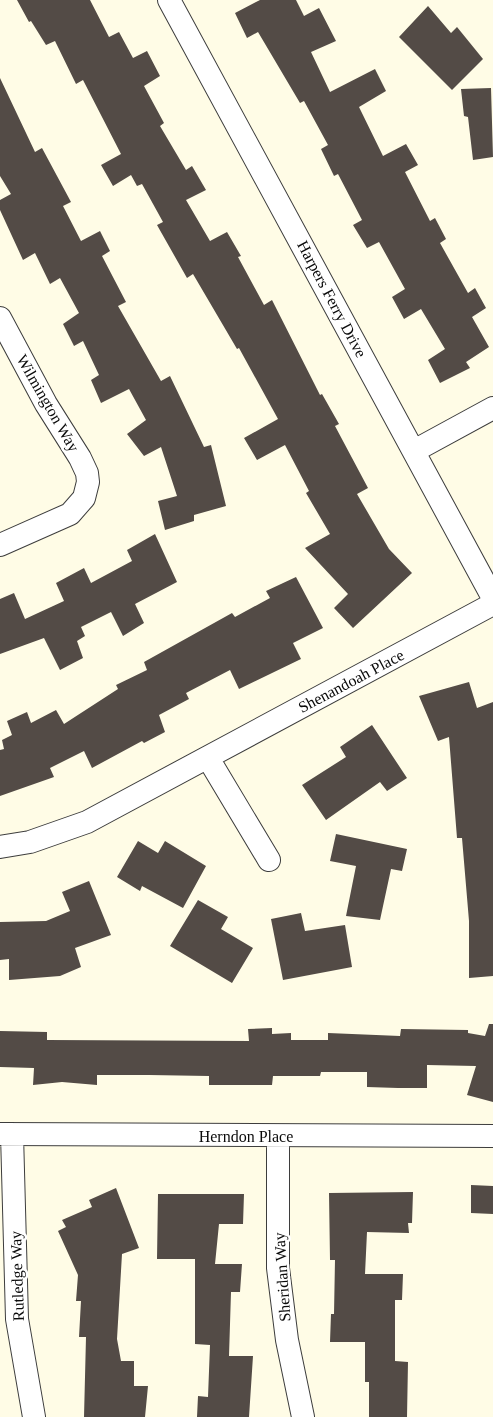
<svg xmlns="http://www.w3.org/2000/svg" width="493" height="1417" viewBox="0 0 493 1417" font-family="Georgia,serif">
  <rect width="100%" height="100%" fill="#fffce6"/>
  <path fill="#534b46" d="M 17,0 L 90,0 L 109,37 L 119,32 L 133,58 L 147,51 L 160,76 L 144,86 L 164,123 L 160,126 L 186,170 L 192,166 L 206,190 L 186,200 L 210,241 L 227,232 L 241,256 L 238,257 L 264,305 L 272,300 L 320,395 L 322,394 L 339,424 L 335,426 L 368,488 L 357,494 L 389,549 L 412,573 L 353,628 L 334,608 L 348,594 L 305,548 L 330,534 L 306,493 L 309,491 L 285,445 L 257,460 L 244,438 L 278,419 L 239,348 L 237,349 L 193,274 L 187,278 L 157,225 L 163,222 L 142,184 L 137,186 L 131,175 L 113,186 L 101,165 L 121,154 L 83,80 L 76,84 L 55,41 L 46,45 L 31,21 L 29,22 Z
    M 260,0 L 296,0 L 304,16 L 319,8 L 336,41 L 311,52 L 330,92 L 375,69 L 386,91 L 359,107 L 383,156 L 406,144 L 418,165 L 405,172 L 430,221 L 435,218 L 446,239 L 440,243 L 468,293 L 475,288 L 486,308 L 472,317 L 489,347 L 466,362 L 470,368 L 440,383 L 428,360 L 445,349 L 421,309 L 404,319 L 392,297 L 405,289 L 379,242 L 367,248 L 353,225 L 362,220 L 338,174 L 334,176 L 321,149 L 328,145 L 304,101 L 300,103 L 258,32 L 247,38 L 235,13 Z
    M 428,6 L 451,33 L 457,27 L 483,59 L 452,90 L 399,37 Z
    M 0,78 L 35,152 L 42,148 L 71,202 L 63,206 L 81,241 L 100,231 L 110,251 L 102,256 L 126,302 L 118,306 L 161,381 L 170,376 L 204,447 L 211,445 L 226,506 L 194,515 L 194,521 L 165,530 L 158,501 L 177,496 L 161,447 L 144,456 L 127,434 L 146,420 L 129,389 L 101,403 L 91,380 L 99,375 L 83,341 L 74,346 L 63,324 L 79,313 L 60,278 L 50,284 L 35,253 L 23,260 L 0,210 L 0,200 L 11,194 L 0,176 Z
    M 491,88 L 493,157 L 473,160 L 468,117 L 464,116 L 461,89 Z
    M 155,534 L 177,582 L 135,604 L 144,623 L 123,636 L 111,612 L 81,627 L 85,636 L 77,641 L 83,658 L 60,670 L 44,638 L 0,654 L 0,599 L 14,593 L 25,619 L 64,601 L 56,583 L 84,568 L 91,583 L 132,561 L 127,550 Z
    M 296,577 L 323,628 L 293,643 L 301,659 L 239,689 L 230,670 L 186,693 L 189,699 L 159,715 L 165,732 L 144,743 L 142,741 L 92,768 L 84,751 L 50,768 L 54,777 L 0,796 L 0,750 L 4,749 L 2,740 L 12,735 L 7,721 L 27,712 L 31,723 L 56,710 L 64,724 L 118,689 L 116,685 L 147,670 L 144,662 L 232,613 L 235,617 L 270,598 L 266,591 Z
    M 469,682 L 477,708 L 493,702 L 493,976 L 469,978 L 469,921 L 462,838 L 457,838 L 449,737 L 438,741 L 419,696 Z
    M 372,725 L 407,778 L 387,791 L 380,782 L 326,820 L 302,785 L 346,757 L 340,747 Z
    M 336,834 L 407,849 L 402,871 L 391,869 L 380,920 L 346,916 L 356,866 L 330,861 Z
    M 138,841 L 158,853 L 165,841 L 206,866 L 183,908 L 142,886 L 140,891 L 117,877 Z
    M 89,881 L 111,935 L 75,948 L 81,967 L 60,976 L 9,980 L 9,959 L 0,960 L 0,922 L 46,921 L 70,911 L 62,892 Z
    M 198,900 L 228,917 L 221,929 L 253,948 L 232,983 L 170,946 Z
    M 301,913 L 305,931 L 345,925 L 352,967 L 283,980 L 271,919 Z
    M 489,1024 L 493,1024 L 493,1102 L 467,1095 L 476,1066 L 427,1065 L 427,1088 L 398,1088 L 367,1087 L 367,1072 L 321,1072 L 320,1076 L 273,1076 L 272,1085 L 209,1085 L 209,1076 L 149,1075 L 97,1075 L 97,1085 L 62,1082 L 33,1085 L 34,1068 L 0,1067 L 0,1031 L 47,1032 L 47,1040 L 249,1041 L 248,1029 L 272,1028 L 272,1034 L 291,1033 L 291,1040 L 328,1040 L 328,1033 L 400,1036 L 401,1029 L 468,1030 L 468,1033 L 485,1036 Z
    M 471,1185 L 493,1186 L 493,1214 L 471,1213 Z
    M 116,1188 L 139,1248 L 122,1254 L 117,1339 L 121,1361 L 134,1361 L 134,1386 L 148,1386 L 145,1417 L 84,1417 L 86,1337 L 79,1337 L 81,1301 L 76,1301 L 78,1275 L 58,1231 L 66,1227 L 62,1220 L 92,1207 L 89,1200 Z
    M 413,1192 L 412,1223 L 408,1223 L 409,1233 L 367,1232 L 365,1274 L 403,1274 L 402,1300 L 395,1300 L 395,1361 L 408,1362 L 407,1417 L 369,1417 L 369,1382 L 365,1382 L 365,1342 L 330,1342 L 331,1314 L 334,1314 L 335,1260 L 330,1260 L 329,1193 Z
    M 158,1194 L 244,1194 L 243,1224 L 219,1224 L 215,1264 L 242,1264 L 240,1292 L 231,1292 L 229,1356 L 253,1356 L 249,1417 L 197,1417 L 198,1396 L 208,1397 L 210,1345 L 195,1344 L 195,1259 L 157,1259 Z"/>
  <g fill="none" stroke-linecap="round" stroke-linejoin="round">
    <defs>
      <path id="minor" d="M 169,0 L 493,598
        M 0,318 L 46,404 L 80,458 L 87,473 L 88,482 L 84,498 L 70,514 L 0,545
        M 414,451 L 493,408
        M 208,758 L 269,860
        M 0,847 L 30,842 L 87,822 L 493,604
        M 0,1134 L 493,1136
        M 12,1134 L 17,1319 L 34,1417
        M 278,1136 L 278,1268 L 287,1340 L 303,1417"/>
    </defs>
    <use href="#minor" stroke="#3d3d3d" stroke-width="24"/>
    <use href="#minor" stroke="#fff" stroke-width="22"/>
  </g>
  <g text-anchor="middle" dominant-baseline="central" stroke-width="5" stroke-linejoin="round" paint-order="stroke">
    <g font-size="16" fill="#0a0a0a" stroke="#fff">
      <text transform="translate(332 299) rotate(62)">Harpers Ferry Drive</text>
      <text transform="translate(48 403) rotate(60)">Wilmington Way</text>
      <text transform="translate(351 681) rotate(-28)">Shenandoah Place</text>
      <text x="246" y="1136">Herndon Place</text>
      <text transform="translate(17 1276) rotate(-92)">Rutledge Way</text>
      <text transform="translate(282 1277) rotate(-94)">Sheridan Way</text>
    </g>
  </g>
</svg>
